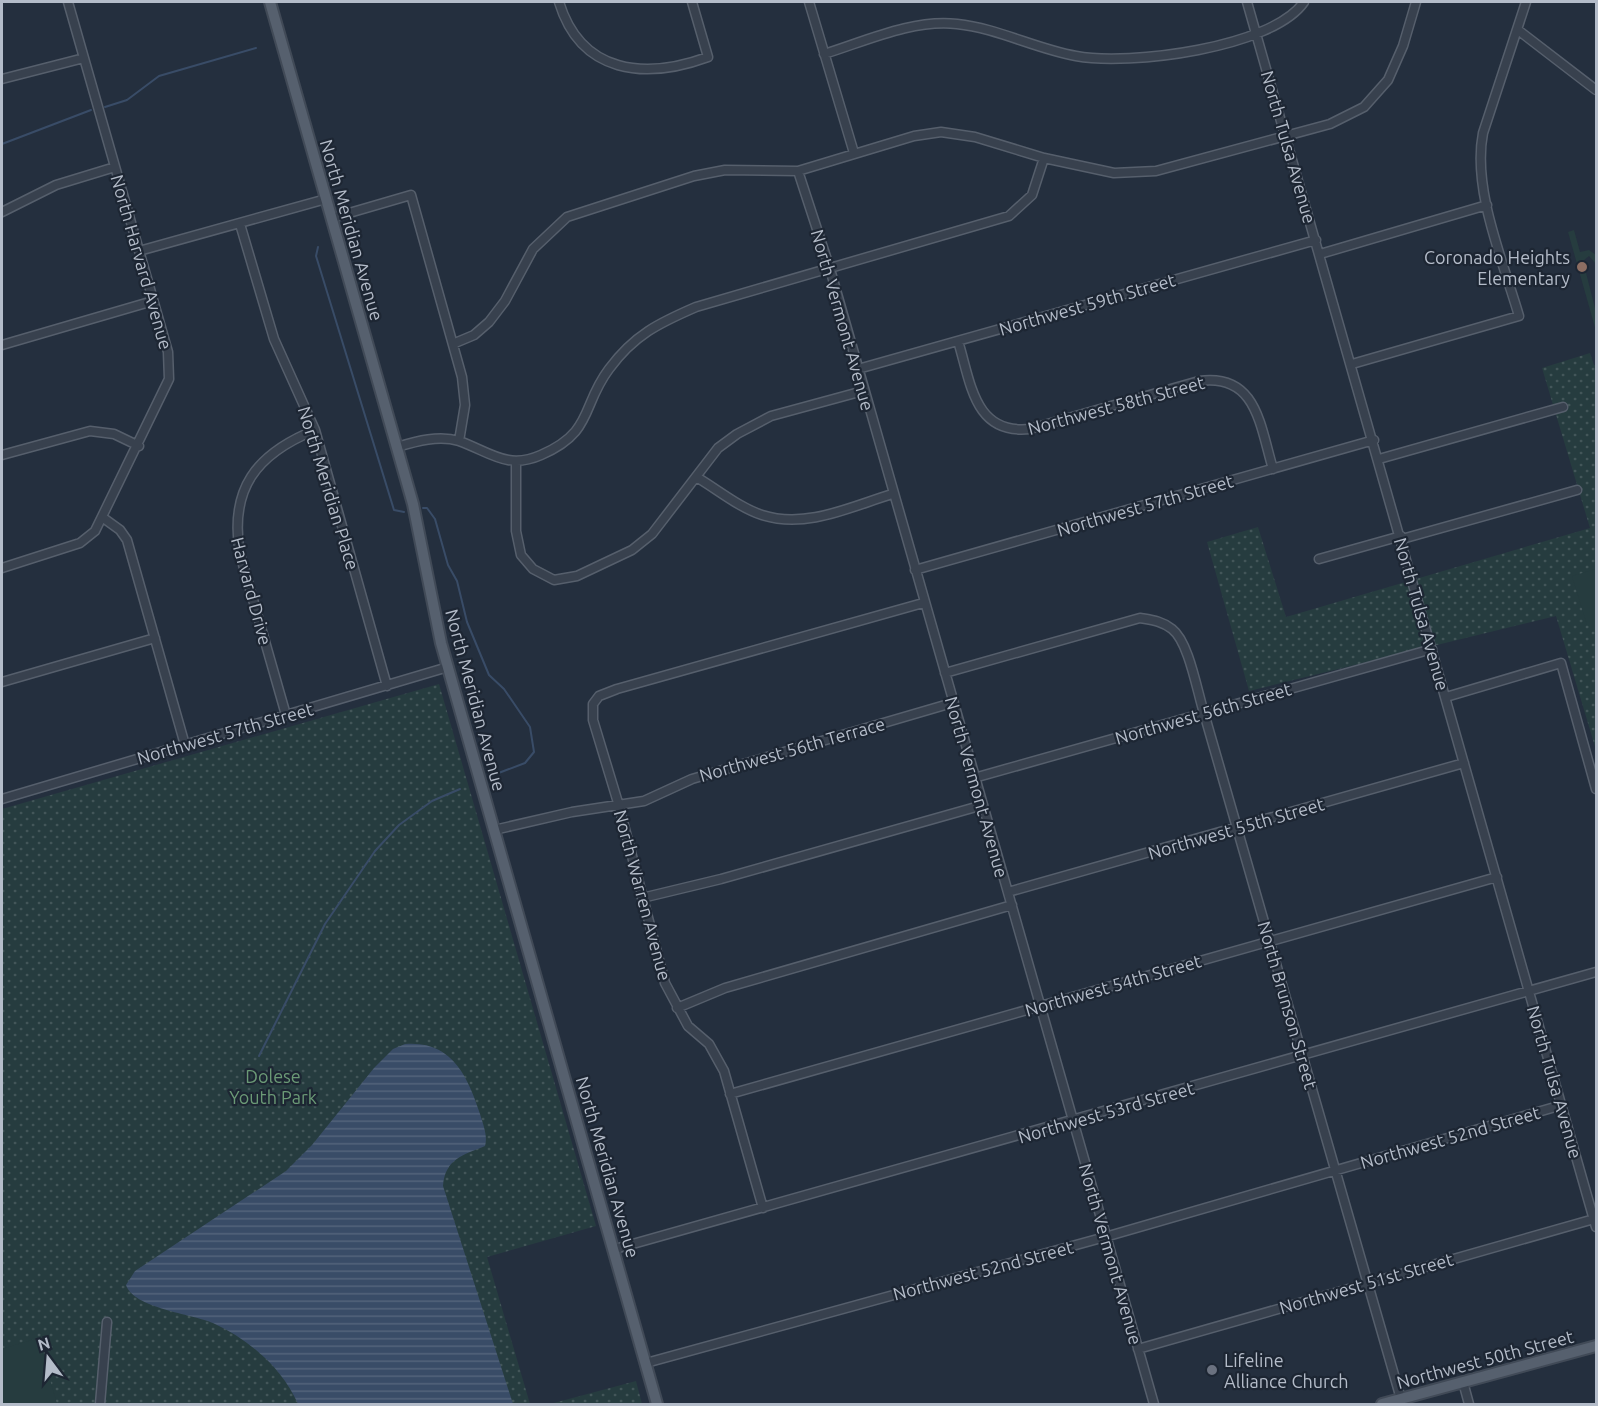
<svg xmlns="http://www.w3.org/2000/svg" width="1598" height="1406" viewBox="0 0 1598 1406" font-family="Ubuntu,sans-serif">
  <defs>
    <pattern id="park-dots" width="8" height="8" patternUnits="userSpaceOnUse" patternTransform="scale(1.5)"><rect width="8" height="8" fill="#263c3f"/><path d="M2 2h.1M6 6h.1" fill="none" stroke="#435659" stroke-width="1.8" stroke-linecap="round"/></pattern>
    <pattern id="water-rules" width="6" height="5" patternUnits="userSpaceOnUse" patternTransform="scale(1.5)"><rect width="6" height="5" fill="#394c67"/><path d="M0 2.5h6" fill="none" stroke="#53647b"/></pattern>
  </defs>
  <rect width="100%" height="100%" fill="#242f3e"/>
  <path fill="url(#park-dots)" d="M 1590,353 L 1594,365 L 1596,365 L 1596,750 L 1556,616 L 1249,691 L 1207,542 L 1258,527 L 1286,617 L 1590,528 L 1542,368 Z
    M 439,684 L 596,1226 L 487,1257 L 530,1404 L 2,1404 L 2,809 Z
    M 636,1381 L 642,1404 L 550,1404 Z"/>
  <path fill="#263c3f" d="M 1574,230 L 1580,252 L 1589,250 L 1596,255 L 1596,264 L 1589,256 L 1583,261 L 1596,312 L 1596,331 L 1568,232 Z
    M 1596,569 L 1596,625 L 1587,625 L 1572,576 Z
    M 38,1338 L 57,1404 L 2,1404 L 2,1349 Z"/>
  <path fill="url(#water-rules)" d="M 405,1044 C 452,1040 468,1077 480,1114 C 483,1124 488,1136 485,1146 C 463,1155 445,1159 443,1186 L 513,1404 L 298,1404 C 282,1368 250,1340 213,1323 C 192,1314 133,1308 126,1285 L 135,1271 L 286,1171 L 312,1145 L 374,1068 L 393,1049 Z"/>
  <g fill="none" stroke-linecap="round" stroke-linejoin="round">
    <path stroke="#394c67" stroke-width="2" d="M 105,107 L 127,100 L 159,76 L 256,48
      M 2,144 L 91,110
      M 318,247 L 316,256 L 394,510 L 404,512
      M 423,508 L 427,508 L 435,519 L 448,565 L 457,581 L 467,622 L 489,675 L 504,689 L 530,727 L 534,752 L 525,763 L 496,774
      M 259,1056 L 325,924 L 375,851 L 399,825 L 432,801 L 460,789"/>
    <defs>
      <path id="minor" d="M 559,2 C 581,74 645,80 708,57 L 692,2
        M 809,2 L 854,153
        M 1247,2 L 1596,1227
        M 1518,30 L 1596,90
        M 824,54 C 866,41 912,19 957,24 C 997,28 1036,49 1076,56 C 1129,66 1272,48 1304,2
        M 2,79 L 84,58
        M 798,171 L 830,269 L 1154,1404
        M 2,212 L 56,185 L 115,167
        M 332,218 L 411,195 L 462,377 L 465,405 L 459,441
        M 240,224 L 274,339 L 315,430 L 387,686
        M 139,251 L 326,199
        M 1320,254 L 1487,205
        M 958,341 C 971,383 974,435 1030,429 L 1199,381 C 1257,373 1260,426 1273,469
        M 455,343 L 474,335 L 489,322 L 505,301 L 533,249 L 567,217 L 694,176 L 725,170 L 798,171 L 914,136 L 941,132 L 975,137 L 1044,158 L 1114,173 L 1156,171 L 1330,124 L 1364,107 L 1388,80 L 1403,46 L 1416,2
        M 2,345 L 153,301
        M 1352,364 L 1519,316 C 1503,261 1472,189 1483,133 L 1526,2
        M 858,369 L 1316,240
        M 397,447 C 417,441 439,435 459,441 C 490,452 507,470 541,455 C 594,432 581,406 609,369 C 634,335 659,323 696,307 L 1009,216 L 1032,195 L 1044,158
        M 2,455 L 90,431 L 114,434 L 139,446
        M 1379,459 L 1563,407
        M 516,462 L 516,531 L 521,555 L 533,569 L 554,580 L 577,576 L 632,550 L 652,534 L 718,448 L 737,434 L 771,416 L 863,391
        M 698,478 C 718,490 740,508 762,515 C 806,529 850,507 892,494
        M 102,517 L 120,530 L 127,540 L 185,745
        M 1402,539 L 1577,490
        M 1319,559 L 1401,536
        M 2,568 L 80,543 L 95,531 L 169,379 L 168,352 L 68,2
        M 915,570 L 1374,440
        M 945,673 L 1140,618 C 1152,620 1162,621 1172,629 C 1189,642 1197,691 1204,713 L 1401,1399
        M 2,682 L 155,638
        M 1446,697 L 1561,663 L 1596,789
        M 286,715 L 240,554 C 229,489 256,454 315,430
        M 974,778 L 1432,649
        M 2,799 L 448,667
        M 494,830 L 572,812 L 644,801 L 692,779 L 952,703
        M 1008,892 L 1464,763
        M 642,898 L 721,879 L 983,805
        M 677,1008 L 725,988 L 1012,905
        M 730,1094 L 1497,877
        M 763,1208 L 724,1071 L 709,1044 L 688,1026 L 665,983 L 619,806 L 593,720 L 593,704 L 599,696 L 617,689 L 923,603
        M 615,1249 L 1596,972
        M 1138,1349 L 1594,1219
        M 646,1363 L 1105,1237 L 1562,1105
        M 1463,1382 L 1469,1404
        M 100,1404 L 107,1322"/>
      <path id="major" d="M 270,2 L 413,504 L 441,643 L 657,1404
        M 1382,1404 L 1596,1346"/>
    </defs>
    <use href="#minor" stroke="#565f6c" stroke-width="11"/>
    <use href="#major" stroke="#414a57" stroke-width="14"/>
    <use href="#minor" stroke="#38414e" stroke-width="8"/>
    <use href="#major" stroke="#56606e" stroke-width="10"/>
  </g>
  <circle fill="#8d6e63" stroke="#1d2633" stroke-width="2" cx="1582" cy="267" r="6"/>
  <circle fill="#6b7280" stroke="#1d2633" stroke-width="2" cx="1212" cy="1370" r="6"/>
  <g text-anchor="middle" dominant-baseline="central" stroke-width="4.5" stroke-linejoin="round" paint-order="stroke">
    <g font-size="18" fill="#b4bcc9" stroke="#1d2633">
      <text transform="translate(1289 147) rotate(74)">North Tulsa Avenue</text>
      <text transform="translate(352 230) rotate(74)">North Meridian Avenue</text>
      <text transform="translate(142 262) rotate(74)">North Harvard Avenue</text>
      <text transform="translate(1087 304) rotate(-16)">Northwest 59th Street</text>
      <text transform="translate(843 320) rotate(74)">North Vermont Avenue</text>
      <text transform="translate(1116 405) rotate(-15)">Northwest 58th Street</text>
      <text transform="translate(329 488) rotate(73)">North Meridian Place</text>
      <text transform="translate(1145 505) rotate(-16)">Northwest 57th Street</text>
      <text transform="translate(252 591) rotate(75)">Harvard Drive</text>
      <text transform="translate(1422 614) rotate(74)">North Tulsa Avenue</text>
      <text transform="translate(476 700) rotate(75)">North Meridian Avenue</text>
      <text transform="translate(1203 713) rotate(-16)">Northwest 56th Street</text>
      <text transform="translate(225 733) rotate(-16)">Northwest 57th Street</text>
      <text transform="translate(792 749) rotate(-16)">Northwest 56th Terrace</text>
      <text transform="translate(977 787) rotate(74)">North Vermont Avenue</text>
      <text transform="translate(1236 828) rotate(-16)">Northwest 55th Street</text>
      <text transform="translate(643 895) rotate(75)">North Warren Avenue</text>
      <text transform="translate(1113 985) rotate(-16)">Northwest 54th Street</text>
      <text transform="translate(1288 1005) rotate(74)">North Brunson Street</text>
      <text transform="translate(1555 1082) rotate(74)">North Tulsa Avenue</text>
      <text transform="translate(1106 1112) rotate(-16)">Northwest 53rd Street</text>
      <text transform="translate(1450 1137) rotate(-16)">Northwest 52nd Street</text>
      <text transform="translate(608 1167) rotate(74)">North Meridian Avenue</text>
      <text transform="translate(1111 1254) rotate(74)">North Vermont Avenue</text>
      <text transform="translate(983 1270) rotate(-15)">Northwest 52nd Street</text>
      <text transform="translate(1366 1283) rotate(-16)">Northwest 51st Street</text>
      <text transform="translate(1485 1359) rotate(-15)">Northwest 50th Street</text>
    </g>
    <g font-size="18" fill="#b4bcc9" stroke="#1d2633" text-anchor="end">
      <text x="1570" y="257">Coronado Heights<tspan x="1570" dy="21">Elementary</tspan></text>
      <text x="1224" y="1360" text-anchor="start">Lifeline<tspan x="1224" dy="21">Alliance Church</tspan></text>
    </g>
    <g font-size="18" fill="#6b9a76" stroke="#1d2633">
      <text x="273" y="1076">Dolese<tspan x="273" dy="21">Youth Park</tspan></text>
    </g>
  </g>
  <rect width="1598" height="1406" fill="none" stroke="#b4bcc9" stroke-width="6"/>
  <g transform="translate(48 1358) rotate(344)" stroke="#1d2633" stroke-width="4.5" paint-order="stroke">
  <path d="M0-4.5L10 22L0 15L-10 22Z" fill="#b4bcc9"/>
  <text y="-9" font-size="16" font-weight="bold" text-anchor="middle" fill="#b4bcc9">N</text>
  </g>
</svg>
